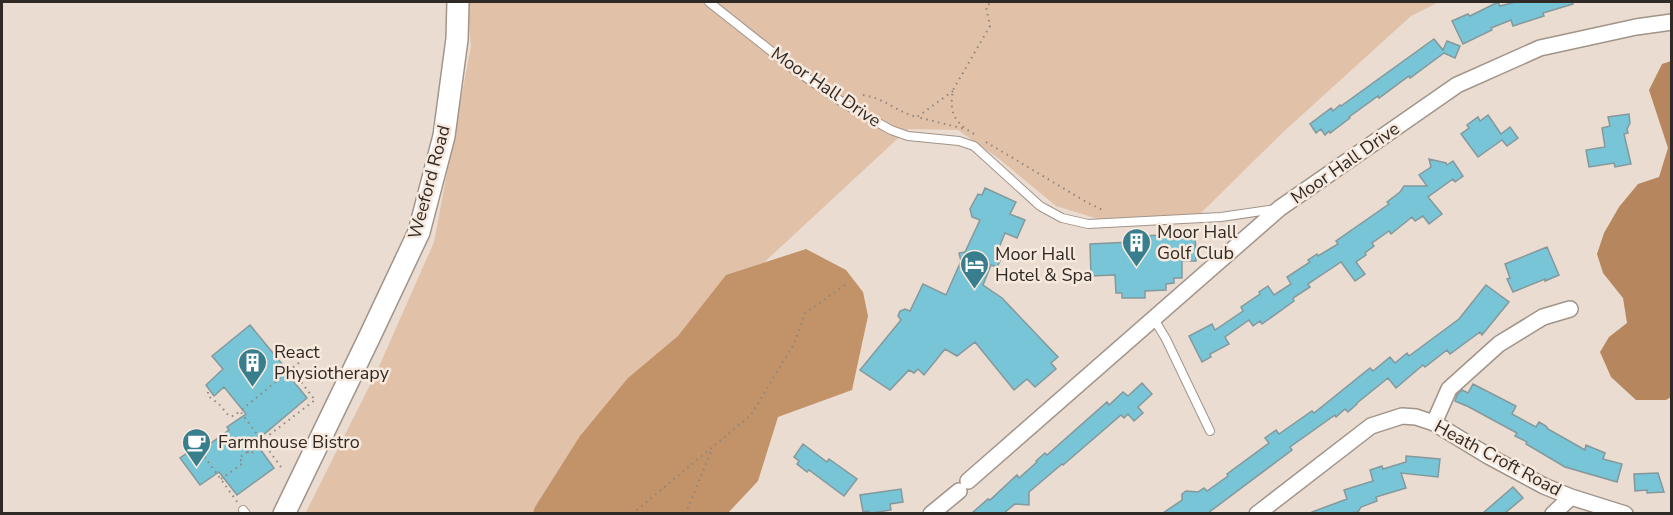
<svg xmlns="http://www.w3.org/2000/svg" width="1673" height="515" viewBox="0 0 1673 515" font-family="'Nunito Sans',sans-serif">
  <rect width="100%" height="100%" fill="#eadcd0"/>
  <path fill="#e1c2a9" d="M 467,2 L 1439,2 L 1411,16 L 1280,135 L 1200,214 L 1098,219 L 1056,206 L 998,158 L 958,130 L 908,129 L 743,282 L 544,513 L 305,514 L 377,371 L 434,242 L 471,46 Z"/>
  <path fill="#c29269" d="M 806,249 L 846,270 L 863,292 L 868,316 L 852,390 L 778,417 L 758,481 L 728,513 L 533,513 L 535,507 L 580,436 L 628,378 L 678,336 L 726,275 Z"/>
  <path fill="#b6875e" d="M 1671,61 L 1671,397 L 1666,400 L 1636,400 L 1611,377 L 1600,352 L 1609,337 L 1627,323 L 1623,298 L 1603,273 L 1597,254 L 1604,233 L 1619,207 L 1638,184 L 1659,177 L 1668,148 L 1649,90 L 1662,64 Z"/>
  <path fill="#77c5d6" stroke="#85989c" stroke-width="1.5" d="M 1498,2 L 1500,6 L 1515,2 L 1572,2 L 1573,4 L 1543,13 L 1544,16 L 1513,26 L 1511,20 L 1491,28 L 1492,30 L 1463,44 L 1452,21 L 1468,14 L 1470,16 Z
    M 1434,39 L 1443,50 L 1447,41 L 1460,46 L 1455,58 L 1444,53 L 1410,78 L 1409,76 L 1379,98 L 1378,96 L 1349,117 L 1350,118 L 1330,133 L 1329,131 L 1325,135 L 1321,129 L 1316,133 L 1310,124 L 1331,108 L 1333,111 L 1340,105 L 1341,106 Z
    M 1629,114 L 1630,123 L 1627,129 L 1628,133 L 1624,134 L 1631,164 L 1615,167 L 1614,163 L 1589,167 L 1586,150 L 1605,147 L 1602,128 L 1610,126 L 1608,117 Z
    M 1488,115 L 1501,134 L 1510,127 L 1518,138 L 1507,146 L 1502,140 L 1478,157 L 1461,134 L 1469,128 L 1467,125 L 1478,117 L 1480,121 Z
    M 1429,159 L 1446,163 L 1447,165 L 1453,161 L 1463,176 L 1455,182 L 1453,179 L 1428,197 L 1442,214 L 1429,224 L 1423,216 L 1415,221 L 1412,217 L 1391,234 L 1389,231 L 1372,243 L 1374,246 L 1365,253 L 1366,255 L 1356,262 L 1365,274 L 1355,281 L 1341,262 L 1308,284 L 1310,287 L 1293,298 L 1294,301 L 1262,324 L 1260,321 L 1253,326 L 1249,320 L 1225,337 L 1229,344 L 1210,354 L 1211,357 L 1202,362 L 1189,336 L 1212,324 L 1215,330 L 1243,311 L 1241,307 L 1260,294 L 1259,292 L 1268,286 L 1274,295 L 1291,284 L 1287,277 L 1310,262 L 1308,260 L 1317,254 L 1318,256 L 1338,244 L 1336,241 L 1389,204 L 1387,202 L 1400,192 L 1404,186 L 1427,186 L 1419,175 L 1431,167 Z
    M 985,188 L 1016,202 L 1010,214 L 1025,220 L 1017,238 L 1005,233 L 996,255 L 1002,257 L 997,267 L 991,265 L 983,285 L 1002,298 L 1058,357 L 1051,363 L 1056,369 L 1035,387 L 1027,379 L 1014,390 L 975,342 L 957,356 L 945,349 L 924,375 L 918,369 L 914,373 L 909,370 L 890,390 L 860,370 L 901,320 L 898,316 L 900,311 L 905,309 L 910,311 L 923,284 L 946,295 L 961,261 L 959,253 L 965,252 L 980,220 L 972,217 L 970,209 L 978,194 L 982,195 Z
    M 1195,231 L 1196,261 L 1182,261 L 1182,278 L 1174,278 L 1174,283 L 1166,284 L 1166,290 L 1145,291 L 1145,298 L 1122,298 L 1122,293 L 1116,293 L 1115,275 L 1091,276 L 1090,244 L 1132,242 L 1131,236 L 1173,235 L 1172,232 Z
    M 1547,247 L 1559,275 L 1545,281 L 1545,279 L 1513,292 L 1507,279 L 1510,278 L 1505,264 Z
    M 1486,285 L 1509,302 L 1482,335 L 1480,332 L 1450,354 L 1447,350 L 1425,367 L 1423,365 L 1396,388 L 1388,378 L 1357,403 L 1357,404 L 1348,412 L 1345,409 L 1336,417 L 1335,415 L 1290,447 L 1292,450 L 1208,513 L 1163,513 L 1182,500 L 1182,494 L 1186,491 L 1198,492 L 1204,488 L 1207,491 L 1228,476 L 1227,474 L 1269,443 L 1265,438 L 1276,430 L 1279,434 L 1312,411 L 1314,413 L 1370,368 L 1373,371 L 1390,357 L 1395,363 L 1407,353 L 1409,356 L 1459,319 Z
    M 250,325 L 287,370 L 285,371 L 307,398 L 255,442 L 274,468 L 237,495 L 219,472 L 200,485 L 180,458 L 194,448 L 197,453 L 229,430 L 227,427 L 246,414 L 224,387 L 214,396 L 206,385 L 223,369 L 212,356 Z
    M 1142,383 L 1152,394 L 1138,407 L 1143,413 L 1134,421 L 1128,414 L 1124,418 L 1121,415 L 1063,465 L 1062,464 L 1029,492 L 1029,505 L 1015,504 L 1004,513 L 972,513 L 988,499 L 990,500 L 1017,475 L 1019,478 L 1037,462 L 1036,461 L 1045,453 L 1047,455 L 1107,402 L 1109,405 L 1123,392 L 1128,396 Z
    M 1473,384 L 1516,406 L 1512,414 L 1536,427 L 1539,422 L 1546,426 L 1548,429 L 1585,450 L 1586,445 L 1605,453 L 1603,459 L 1622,464 L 1617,482 L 1565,467 L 1526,444 L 1527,442 L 1515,436 L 1517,433 L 1469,407 L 1455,401 L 1457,395 L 1462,390 L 1468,393 Z
    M 803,444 L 827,462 L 829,459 L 857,479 L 844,496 L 809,470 L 807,472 L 797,464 L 799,461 L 794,457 Z
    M 1406,456 L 1440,459 L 1438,477 L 1401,473 L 1406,488 L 1376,497 L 1377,501 L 1361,507 L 1358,512 L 1351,513 L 1312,513 L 1312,512 L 1347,499 L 1344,490 L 1373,481 L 1370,470 L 1382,466 L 1383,469 L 1406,462 Z
    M 1658,473 L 1664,492 L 1647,493 L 1647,490 L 1635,491 L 1634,474 Z
    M 1513,487 L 1523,498 L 1505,513 L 1483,513 Z
    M 901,489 L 903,502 L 890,504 L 891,510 L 872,513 L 869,513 L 868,511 L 863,512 L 860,495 Z"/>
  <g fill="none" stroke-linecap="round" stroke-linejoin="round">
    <defs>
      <path id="lane" d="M 709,2 L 795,70 L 848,106 L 891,130 L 908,136 L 959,141 L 974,146 L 1040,206 L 1062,218 L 1088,224 L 1221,217 L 1276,209
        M 1154,319 L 1166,339 L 1210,431
        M 243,510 L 246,514"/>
      <path id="street" d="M 1434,423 L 1449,389 L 1499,344 L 1543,317 L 1570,309
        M 968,481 L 1280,208 L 1457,85 L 1540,48 L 1636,27 L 1672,22
        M 931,514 L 959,491
        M 1257,514 L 1371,426 L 1402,416 L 1416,417 L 1434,423 L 1490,457 L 1544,486 L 1571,497 L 1625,514
        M 1553,514 L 1571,497"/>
      <path id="secondary" d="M 284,514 L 369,338 L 419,232 L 444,136 L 457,39 L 458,2"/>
    </defs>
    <use href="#lane" stroke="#a19489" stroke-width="10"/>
    <use href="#street" stroke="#a19489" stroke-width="18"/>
    <use href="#secondary" stroke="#a19489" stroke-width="24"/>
    <path stroke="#90867e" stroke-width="2" stroke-dasharray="1.5 4.5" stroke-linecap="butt" d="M 953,91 L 917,117 L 965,129
      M 863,95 C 884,98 897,112 917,117
      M 974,134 C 954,122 949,113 953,90 L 990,26 L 986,7 L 991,2
      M 986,142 L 1088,203 L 1105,211
      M 208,392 L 208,396 L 219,404 L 229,416 L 234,416 L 240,411
      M 201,452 L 238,503
      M 253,452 L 249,454 L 246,449 L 253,444 L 258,450
      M 281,467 L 240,411 L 306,357
      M 221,479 L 243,463 L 239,458 L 315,400 L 291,369
      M 632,514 L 751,415 L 795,342 L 805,313 L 848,283
      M 684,514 L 688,508 L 712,449"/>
    <use href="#lane" stroke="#fff" stroke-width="8"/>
    <use href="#street" stroke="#fff" stroke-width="15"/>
    <use href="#secondary" stroke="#fff" stroke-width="21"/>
  </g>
  <defs>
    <symbol id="building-pin" viewBox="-11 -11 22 30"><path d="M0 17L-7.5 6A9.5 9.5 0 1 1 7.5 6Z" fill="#397e8c" stroke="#f7e9dd"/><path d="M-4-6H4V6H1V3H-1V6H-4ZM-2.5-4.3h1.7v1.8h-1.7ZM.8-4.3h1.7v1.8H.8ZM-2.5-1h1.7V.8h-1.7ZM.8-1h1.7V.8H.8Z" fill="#fff"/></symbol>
    <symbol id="hotel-pin" viewBox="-11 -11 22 30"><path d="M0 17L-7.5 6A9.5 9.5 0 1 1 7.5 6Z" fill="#397e8c" stroke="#f7e9dd"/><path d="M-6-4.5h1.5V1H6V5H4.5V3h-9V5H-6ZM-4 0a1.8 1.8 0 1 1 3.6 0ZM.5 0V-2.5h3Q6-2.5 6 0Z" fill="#fff"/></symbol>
    <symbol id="cafe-pin" viewBox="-11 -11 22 30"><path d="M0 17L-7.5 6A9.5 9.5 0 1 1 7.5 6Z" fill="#397e8c" stroke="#f7e9dd"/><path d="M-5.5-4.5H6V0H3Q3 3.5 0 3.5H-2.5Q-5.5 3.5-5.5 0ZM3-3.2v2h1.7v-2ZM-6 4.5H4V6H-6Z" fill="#fff"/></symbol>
  </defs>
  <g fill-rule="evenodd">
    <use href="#building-pin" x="1120" y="226" width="33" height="45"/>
    <use href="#hotel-pin" x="958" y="248" width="33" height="45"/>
    <use href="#building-pin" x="236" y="346" width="33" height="45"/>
    <use href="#cafe-pin" x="180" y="426" width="33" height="45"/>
  </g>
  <g text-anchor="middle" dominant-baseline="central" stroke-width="5" stroke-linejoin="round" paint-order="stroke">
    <g font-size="18" fill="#2f2a25" stroke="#f7e9dd">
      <text transform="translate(826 87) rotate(34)">Moor Hall Drive</text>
      <text transform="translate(1345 163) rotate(-35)">Moor Hall Drive</text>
      <text transform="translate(429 182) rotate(-75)">Weeford Road</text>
      <text transform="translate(1498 458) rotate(28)">Heath Croft Road</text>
    </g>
    <g font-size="18" fill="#2f2a25" stroke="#f7e9dd" text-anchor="start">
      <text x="1157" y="232">Moor Hall<tspan x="1157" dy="21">Golf Club</tspan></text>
      <text x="995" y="254">Moor Hall<tspan x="995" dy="21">Hotel &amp; Spa</tspan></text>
      <text x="274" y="352">React<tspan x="274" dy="21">Physiotherapy</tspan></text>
      <text x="218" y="442">Farmhouse Bistro</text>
    </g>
  </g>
  <rect width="1673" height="515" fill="none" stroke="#2f2a25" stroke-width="6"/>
</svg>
